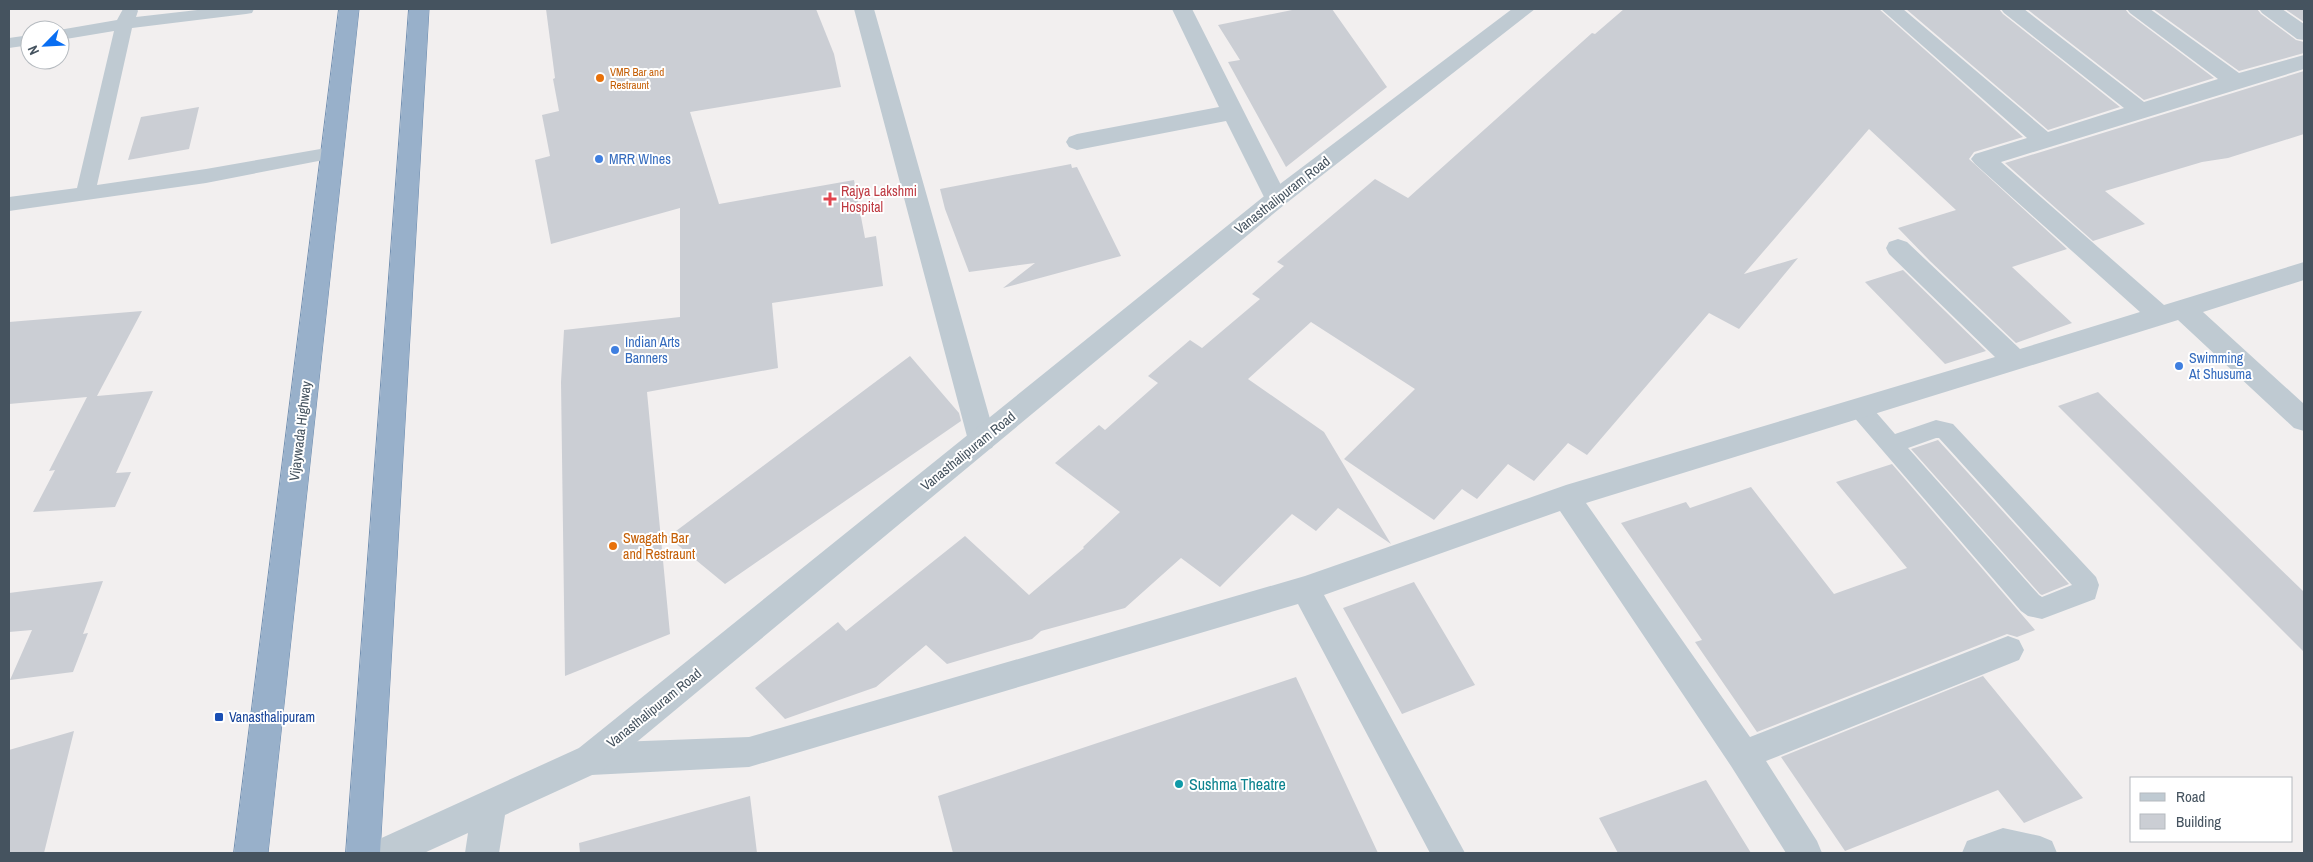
<svg xmlns="http://www.w3.org/2000/svg" width="2313" height="862" viewBox="0 0 2313 862" font-family="'Archivo Narrow',sans-serif">
  <rect width="100%" height="100%" fill="#f2efef"/>
  <path fill="#cbced4" d="M 546,9 L 816,9 L 834,54 L 841,87 L 690,112 L 719,204 L 854,180 L 865,238 L 876,236 L 883,286 L 772,303 L 778,368 L 647,392 L 670,634 L 565,676 L 561,382 L 564,330 L 680,317 L 680,208 L 551,244 L 535,160 L 550,156 L 542,115 L 559,111 L 553,79 L 555,78 Z
    M 1297,9 L 1332,9 L 1387,87 L 1286,167 L 1228,62 L 1240,60 L 1218,25 Z
    M 1624,9 L 1879,9 L 2023,137 L 1974,152 L 1969,159 L 2067,249 L 2012,267 L 2072,323 L 2016,343 L 1930,261 L 1898,228 L 1956,210 L 1869,129 L 1744,274 L 1798,258 L 1739,329 L 1709,313 L 1587,455 L 1568,443 L 1534,481 L 1508,464 L 1477,499 L 1462,489 L 1434,520 L 1344,459 L 1415,389 L 1311,322 L 1248,379 L 1324,432 L 1391,544 L 1338,508 L 1316,531 L 1292,514 L 1220,587 L 1181,558 L 1125,608 L 1041,631 L 1032,639 L 947,664 L 926,645 L 876,687 L 785,719 L 755,688 L 838,622 L 846,631 L 965,536 L 1029,595 L 1084,548 L 1083,547 L 1120,512 L 1055,463 L 1099,425 L 1105,430 L 1158,383 L 1148,376 L 1190,340 L 1202,348 L 1260,299 L 1252,294 L 1284,266 L 1277,262 L 1375,179 L 1408,198 L 1592,33 L 1595,34 Z
    M 1906,9 L 1999,9 L 2003,14 L 2120,107 L 2048,130 Z
    M 2027,9 L 2125,9 L 2129,14 L 2214,78 L 2144,100 Z
    M 2153,9 L 2257,9 L 2261,14 L 2296,40 L 2304,42 L 2304,53 L 2239,71 Z
    M 2285,9 L 2304,9 L 2304,22 Z
    M 2304,71 L 2304,134 L 2228,158 L 2202,162 L 2105,191 L 2145,224 L 2093,241 L 2005,163 Z
    M 199,107 L 189,149 L 128,160 L 141,117 Z
    M 1071,164 L 1072,168 L 1077,167 L 1121,256 L 1003,288 L 1035,263 L 969,272 L 945,209 L 940,189 Z
    M 1903,270 L 1986,351 L 1945,364 L 1865,282 Z
    M 142,311 L 97,396 L 153,391 L 116,473 L 131,472 L 115,507 L 33,512 L 55,470 L 49,471 L 87,397 L 9,404 L 9,322 Z
    M 910,356 L 959,413 L 961,421 L 725,584 L 668,537 Z
    M 2098,392 L 2304,592 L 2304,652 L 2058,406 Z
    M 1938,440 L 2069,584 L 2042,595 L 2040,594 L 1911,449 Z
    M 1892,464 L 2035,630 L 2017,637 L 2007,634 L 1757,732 L 1695,642 L 1702,640 L 1621,523 L 1686,502 L 1690,508 L 1751,487 L 1834,594 L 1907,568 L 1836,482 Z
    M 103,581 L 83,634 L 88,633 L 73,672 L 10,680 L 32,630 L 9,632 L 9,593 Z
    M 1414,582 L 1475,685 L 1402,714 L 1343,608 Z
    M 1983,676 L 2083,798 L 2024,823 L 1998,790 L 1845,851 L 1781,757 Z
    M 1296,677 L 1378,853 L 953,853 L 938,796 Z
    M 74,731 L 44,853 L 9,853 L 9,750 Z
    M 1706,780 L 1751,853 L 1618,853 L 1599,818 Z
    M 750,796 L 757,853 L 580,853 L 579,843 Z"/>
  <g fill="none" stroke-linecap="round" stroke-linejoin="round">
    <defs>
      <path id="trunk" d="M 339,9 L 359,9 L 268,853 L 234,853 Z
        M 409,9 L 429,9 L 380,853 L 346,853 Z"/>
    </defs>
    <use href="#trunk" stroke="#6e8cae" stroke-width="1"/>
    <path fill="#bfcad2" fill-rule="evenodd" d="M 123,9 L 137,9 L 138,11 L 136,17 L 206,9 L 254,9 L 252,13 L 246,14 L 132,28 L 97,185 L 206,169 L 332,147 L 339,149 L 341,153 L 339,157 L 206,183 L 9,211 L 9,197 L 77,188 L 114,31 L 60,40 L 59,30 L 117,20 Z
      M 30,35 L 30,45 L 9,48 L 9,38 Z
      M 1860,400 L 1868,403 L 1895,434 L 1936,420 L 1953,424 L 2096,577 L 2099,585 L 2095,599 L 2042,619 L 2028,616 L 2021,611 L 1852,415 L 1849,409 L 1852,403 ZM 1936,438 L 1939,438 L 2072,585 L 2042,597 L 2039,595 L 1908,448 Z"/>
    <path fill="#bfcad2" fill-rule="evenodd" d="M 854,9 L 874,9 L 996,440 L 992,448 L 982,451 L 972,448 L 968,440 Z
      M 1172,9 L 1192,9 L 1288,199 L 1284,205 L 1276,207 L 1268,205 L 1226,121 L 1077,150 L 1069,147 L 1066,142 L 1069,137 L 1077,134 L 1219,107 Z
      M 1881,9 L 1903,9 L 2048,132 L 2124,108 L 2004,13 L 2001,9 L 2024,9 L 2144,102 L 2218,79 L 2130,13 L 2127,9 L 2150,9 L 2239,73 L 2304,55 L 2304,69 L 2001,162 L 2164,305 L 2304,262 L 2304,280 L 2203,312 L 2304,404 L 2304,431 L 2294,428 L 2178,320 L 1586,503 L 1750,737 L 2008,636 L 2019,640 L 2024,650 L 2019,660 L 1766,761 L 1817,841 L 1822,853 L 1786,853 L 1731,766 L 1560,511 L 1324,595 L 1465,853 L 1430,853 L 1298,604 L 749,767 L 591,775 L 579,770 L 575,759 L 579,748 L 591,743 L 749,737 L 1305,576 L 1566,485 L 1995,357 L 1889,254 L 1886,248 L 1889,242 L 1898,239 L 1907,242 L 2020,349 L 2140,312 L 1975,164 L 1971,159 L 1975,154 L 2027,138 Z
      M 2259,9 L 2282,9 L 2304,24 L 2304,40 L 2297,39 L 2262,13 Z
      M 2003,828 L 2040,836 L 2052,841 L 2057,853 L 1962,853 L 1967,841 Z"/>
    <path fill="#bfcad2" fill-rule="evenodd" d="M 1512,9 L 1535,9 L 1284,205 L 603,770 L 505,815 L 499,853 L 465,853 L 468,833 L 424,853 L 370,853 L 375,841 L 579,748 L 1268,193 Z"/>
    <use href="#trunk" fill="#98b0ca" fill-rule="evenodd"/>
  </g>
  <g fill="#e8710a" stroke="#fff" stroke-width="2">
    <circle cx="600" cy="78" r="5"/>
    <circle cx="613" cy="546" r="5"/>
  </g>
  <g fill="#3f7fe0" stroke="#fff" stroke-width="2">
    <circle cx="599" cy="159" r="5"/>
    <circle cx="615" cy="350" r="5"/>
    <circle cx="2179" cy="366" r="5"/>
  </g>
  <path fill="#e0444e" stroke="#fff" stroke-width="2" d="M827.5 191.5h5v5h5v5h-5v5h-5v-5h-5v-5h5z"/>
  <rect fill="#1a4fb4" stroke="#fff" stroke-width="2" x="214" y="712" width="10" height="10" rx="2.5"/>
  <circle fill="#0f9aa8" stroke="#fff" stroke-width="2" cx="1179" cy="784" r="5"/>
  <g text-anchor="middle" dominant-baseline="central" stroke-width="4" stroke-linejoin="round" paint-order="stroke">
    <g font-size="11" fill="#c56008" stroke="#fff" text-anchor="start">
      <text x="610" y="72">VMR Bar and<tspan x="610" dy="13">Restraunt</tspan></text>
    </g>
    <g font-size="14" fill="#366cbe" stroke="#fff" text-anchor="start">
      <text x="609" y="159">MRR WInes</text>
      <text x="625" y="342">Indian Arts<tspan x="625" dy="16">Banners</tspan></text>
      <text x="2189" y="358">Swimming<tspan x="2189" dy="16">At Shusuma</tspan></text>
    </g>
    <g font-size="14" fill="#be3a42" stroke="#fff" text-anchor="start">
      <text x="841" y="191">Rajya Lakshmi<tspan x="841" dy="16">Hospital</tspan></text>
    </g>
    <g font-size="14" fill="#45535f" stroke="#fff">
      <text transform="translate(1282 195) rotate(-38)">Vanasthalipuram Road</text>
      <text transform="translate(300 431) rotate(-83)">Vijaywada Highway</text>
      <text transform="translate(968 451) rotate(-39)">Vanasthalipuram Road</text>
      <text transform="translate(654 708) rotate(-39)">Vanasthalipuram Road</text>
    </g>
    <g font-size="14" fill="#c56008" stroke="#fff" text-anchor="start">
      <text x="623" y="538">Swagath Bar<tspan x="623" dy="16">and Restraunt</tspan></text>
    </g>
    <g font-size="14" fill="#164399" stroke="#fff" text-anchor="start">
      <text x="229" y="717">Vanasthalipuram</text>
    </g>
    <g font-size="16" fill="#0d838f" stroke="#fff" text-anchor="start">
      <text x="1189" y="784">Sushma Theatre</text>
    </g>
  </g>
  <rect width="2313" height="862" fill="none" stroke="#45535f" stroke-width="20"/>
  <rect x="2130" y="777" width="162" height="65" fill="#ffffff" stroke="#b5babf"/>
  <rect x="2140" y="793" width="25" height="8" fill="#bfcad2" stroke="#b5babf"/>
  <text x="2176" y="802" font-size="15" fill="#45535f">Road</text>
  <rect x="2140" y="814" width="25" height="15" fill="#cbced4" stroke="#b5babf"/>
  <text x="2176" y="827" font-size="15" fill="#45535f">Building</text>
  <g transform="translate(45 45) rotate(246)"><circle r="24" fill="#ffffff" stroke="#b5babf"/>
  <path d="M0-4L9 19L0 12L-9 19Z" fill="#096ef2"/>
  <text y="-8" font-size="14" font-weight="bold" text-anchor="middle" fill="#45535f">N</text>
  </g>
</svg>
